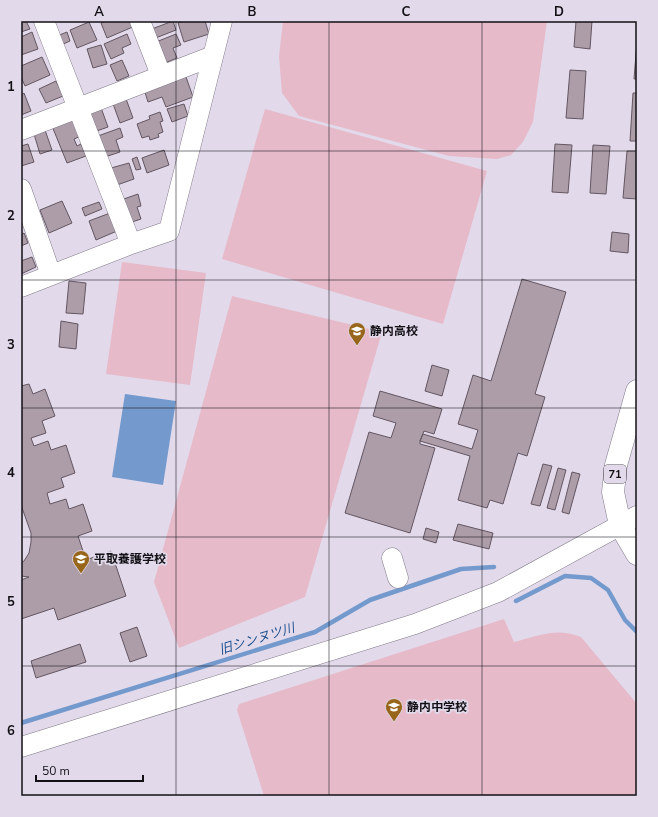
<svg xmlns="http://www.w3.org/2000/svg" width="658" height="817" viewBox="0 0 658 817" font-family="'Nunito Sans','Noto Sans JP',sans-serif">
  <rect width="100%" height="100%" fill="#e2daeb"/>
  <path fill="#e6bac9" d="M 283,21 L 547,21 L 533,122 L 523,142 L 511,155 L 497,159 L 449,156 L 299,116 L 282,93 L 279,56 Z
    M 265,109 L 487,171 L 443,324 L 222,259 Z
    M 122,262 L 206,273 L 190,385 L 106,374 Z
    M 232,296 L 382,332 L 305,597 L 179,648 L 154,582 Z
    M 504,619 L 514,642 C 538,636 556,627 581,637 L 637,704 L 637,796 L 264,796 L 237,710 L 239,704 Z"/>
  <path fill="#7499cd" d="M 125,394 L 176,401 L 163,485 L 112,477 Z"/>
  <g fill="none" stroke-linecap="round" stroke-linejoin="round">
    <path stroke="#7499cd" stroke-width="4.5" d="M 516,601 L 565,576 L 591,578 L 608,590 L 625,620 L 637,632
      M 21,723 L 315,632 L 370,600 L 461,569 L 494,567"/>
  </g>
  <path fill="#ac9da9" stroke="#635661" d="M 21,21 L 26,21 L 30,29 L 21,32 Z
    M 106,21 L 133,21 L 135,26 L 107,38 L 101,23 Z
    M 173,21 L 176,30 L 153,39 L 149,30 Z
    M 184,21 L 205,21 L 209,34 L 184,42 L 178,23 Z
    M 576,21 L 592,21 L 590,49 L 574,47 Z
    M 89,22 L 97,40 L 77,48 L 70,30 Z
    M 32,32 L 38,49 L 21,55 L 21,37 Z
    M 67,32 L 70,41 L 61,45 L 57,36 Z
    M 127,34 L 131,44 L 122,48 L 124,53 L 111,59 L 104,44 Z
    M 176,34 L 181,45 L 173,48 L 177,58 L 165,63 L 156,42 Z
    M 637,41 L 637,79 L 634,79 Z
    M 101,45 L 107,64 L 93,68 L 87,49 Z
    M 42,57 L 50,75 L 25,86 L 21,77 L 21,66 Z
    M 122,60 L 129,76 L 117,81 L 110,65 Z
    M 570,70 L 586,71 L 583,119 L 566,118 Z
    M 185,74 L 193,97 L 166,107 L 162,97 L 148,102 L 144,89 Z
    M 56,81 L 63,96 L 46,103 L 39,89 Z
    M 24,93 L 31,111 L 21,115 L 21,95 Z
    M 633,93 L 637,93 L 637,141 L 630,141 Z
    M 125,96 L 133,118 L 120,123 L 112,101 Z
    M 184,104 L 188,116 L 172,122 L 167,109 Z
    M 100,105 L 108,127 L 94,132 L 86,111 Z
    M 160,112 L 163,121 L 160,122 L 163,132 L 158,134 L 159,137 L 150,140 L 149,136 L 142,138 L 137,124 L 150,119 L 149,116 Z
    M 74,117 L 81,136 L 74,139 L 77,146 L 81,144 L 86,156 L 67,163 L 52,126 Z
    M 120,128 L 123,137 L 116,140 L 120,152 L 105,157 L 98,136 Z
    M 45,130 L 52,150 L 40,154 L 34,134 Z
    M 28,144 L 34,162 L 21,166 L 21,146 Z
    M 555,144 L 572,145 L 568,193 L 552,192 Z
    M 593,145 L 610,146 L 606,194 L 590,193 Z
    M 164,150 L 169,165 L 147,173 L 142,158 Z
    M 627,151 L 637,151 L 637,199 L 623,198 Z
    M 137,157 L 141,169 L 136,170 L 132,159 Z
    M 129,163 L 134,179 L 117,185 L 111,168 Z
    M 138,194 L 141,206 L 137,207 L 141,219 L 129,223 L 121,200 Z
    M 62,201 L 72,223 L 49,233 L 40,210 Z
    M 99,202 L 102,209 L 85,216 L 82,208 Z
    M 110,213 L 117,231 L 96,240 L 89,221 Z
    M 612,232 L 629,234 L 628,253 L 610,251 Z
    M 24,233 L 28,243 L 21,246 L 21,235 Z
    M 32,257 L 36,267 L 21,274 L 21,261 Z
    M 522,279 L 566,292 L 535,394 L 545,397 L 527,456 L 518,453 L 503,504 L 490,500 L 487,508 L 458,500 L 470,456 L 420,441 L 423,434 L 472,449 L 478,430 L 458,424 L 473,375 L 491,381 Z
    M 69,281 L 86,283 L 83,314 L 66,313 Z
    M 61,321 L 78,324 L 76,349 L 59,347 Z
    M 432,365 L 449,370 L 442,396 L 425,391 Z
    M 29,384 L 33,394 L 45,389 L 55,416 L 42,421 L 46,433 L 31,438 L 34,446 L 48,441 L 51,450 L 66,445 L 75,473 L 61,478 L 64,487 L 47,493 L 50,504 L 66,499 L 69,509 L 83,504 L 92,531 L 78,536 L 86,560 L 111,551 L 126,596 L 58,620 L 54,608 L 21,619 L 21,580 L 29,577 L 21,576 L 21,563 L 24,561 L 29,553 L 31,542 L 31,533 L 21,505 L 21,386 Z
    M 380,391 L 442,409 L 434,434 L 424,431 L 420,441 L 420,444 L 435,448 L 410,533 L 345,513 L 369,432 L 391,438 L 396,423 L 373,416 Z
    M 543,464 L 552,466 L 540,506 L 531,504 Z
    M 558,468 L 566,470 L 555,510 L 547,508 Z
    M 572,472 L 580,474 L 569,514 L 562,512 Z
    M 458,524 L 493,533 L 489,549 L 453,540 Z
    M 426,528 L 439,532 L 436,543 L 423,539 Z
    M 137,627 L 147,656 L 130,662 L 120,633 Z
    M 80,644 L 86,662 L 36,678 L 31,661 Z"/>
  <g fill="none" stroke-linecap="round" stroke-linejoin="round">
    <defs>
      <path id="minor" d="M 44,21 L 131,244
        M 140,21 L 161,75
        M 21,130 L 213,56
        M 21,189 L 51,275
        M 21,287 L 131,244 L 169,231 L 222,21
        M 392,558 L 398,578
        M 21,747 L 415,624 L 498,592 L 637,516"/>
      <path id="major" d="M 637,391 L 616,465 L 613,492 L 620,525 L 637,554"/>
    </defs>
    <use href="#minor" stroke="#817a89" stroke-width="21"/>
    <use href="#major" stroke="#817a89" stroke-width="23"/>
    <use href="#minor" stroke="#fff" stroke-width="20"/>
    <use href="#major" stroke="#fff" stroke-width="22"/>
  </g>
  <path fill="none" stroke="#121015" stroke-width="1" stroke-opacity="0.55" d="M 176,21 L 176,796M 329,21 L 329,796M 482,21 L 482,796M 21,151 L 637,151M 21,280 L 637,280M 21,408 L 637,408M 21,537 L 637,537M 21,666 L 637,666"/>
  <defs>
    <symbol id="school-pin" viewBox="-11 -11 22 30"><path d="M0 17L-7.5 6A9.5 9.5 0 1 1 7.5 6Z" fill="#98661a" stroke="#e2daeb"/><path d="M0-5L7-2L0 1L-7-2ZM-4 1L0 2.5L4 1V4Q0 6-4 4Z" fill="#fff"/></symbol>
  </defs>
  <g fill-rule="evenodd">
    <use href="#school-pin" x="347" y="321" width="20" height="27"/>
    <use href="#school-pin" x="71" y="549" width="20" height="27"/>
    <use href="#school-pin" x="384" y="697" width="20" height="27"/>
  </g>
  <g text-anchor="middle" dominant-baseline="central" stroke-width="3.5" stroke-linejoin="round" paint-order="stroke">
    <rect fill="#e2daeb" stroke="#504d55" stroke-width="1" x="604" y="465" width="22" height="18" rx="3"/>
    <g font-size="11" font-weight="bold" fill="#121015">
      <text x="615" y="474">71</text>
    </g>
    <g font-size="12" font-weight="bold" fill="#121015" stroke="#e2daeb" text-anchor="start">
      <text x="370" y="331">静内高校</text>
      <text x="94" y="559">平取養護学校</text>
      <text x="407" y="707">静内中学校</text>
    </g>
    <g font-size="13" font-style="italic" fill="#1f508f" stroke="#e2daeb">
      <text transform="translate(257 639) rotate(-17)">旧シンヌツ川</text>
    </g>
  </g>
  <rect width="658" height="817" fill="none" stroke="#e2daeb" stroke-width="44"/>
  <path d="M36 775v6h107v-6" fill="none" stroke="#121015" stroke-width="2"/>
  <text x="42" y="775" font-size="12" fill="#121015" stroke="#e2daeb" stroke-width="3" paint-order="stroke">50 m</text>
  <rect x="22" y="22" width="614" height="773" fill="none" stroke="#121015" stroke-width="1.5"/>
  <g font-size="13" text-anchor="middle" font-weight="bold" fill="#121015">
    <text x="99" y="16">A</text>
    <text x="252" y="16">B</text>
    <text x="406" y="16">C</text>
    <text x="559" y="16">D</text>
    <text x="11" y="91">1</text>
    <text x="11" y="220">2</text>
    <text x="11" y="349">3</text>
    <text x="11" y="477">4</text>
    <text x="11" y="606">5</text>
    <text x="11" y="735">6</text>
  </g>
</svg>
